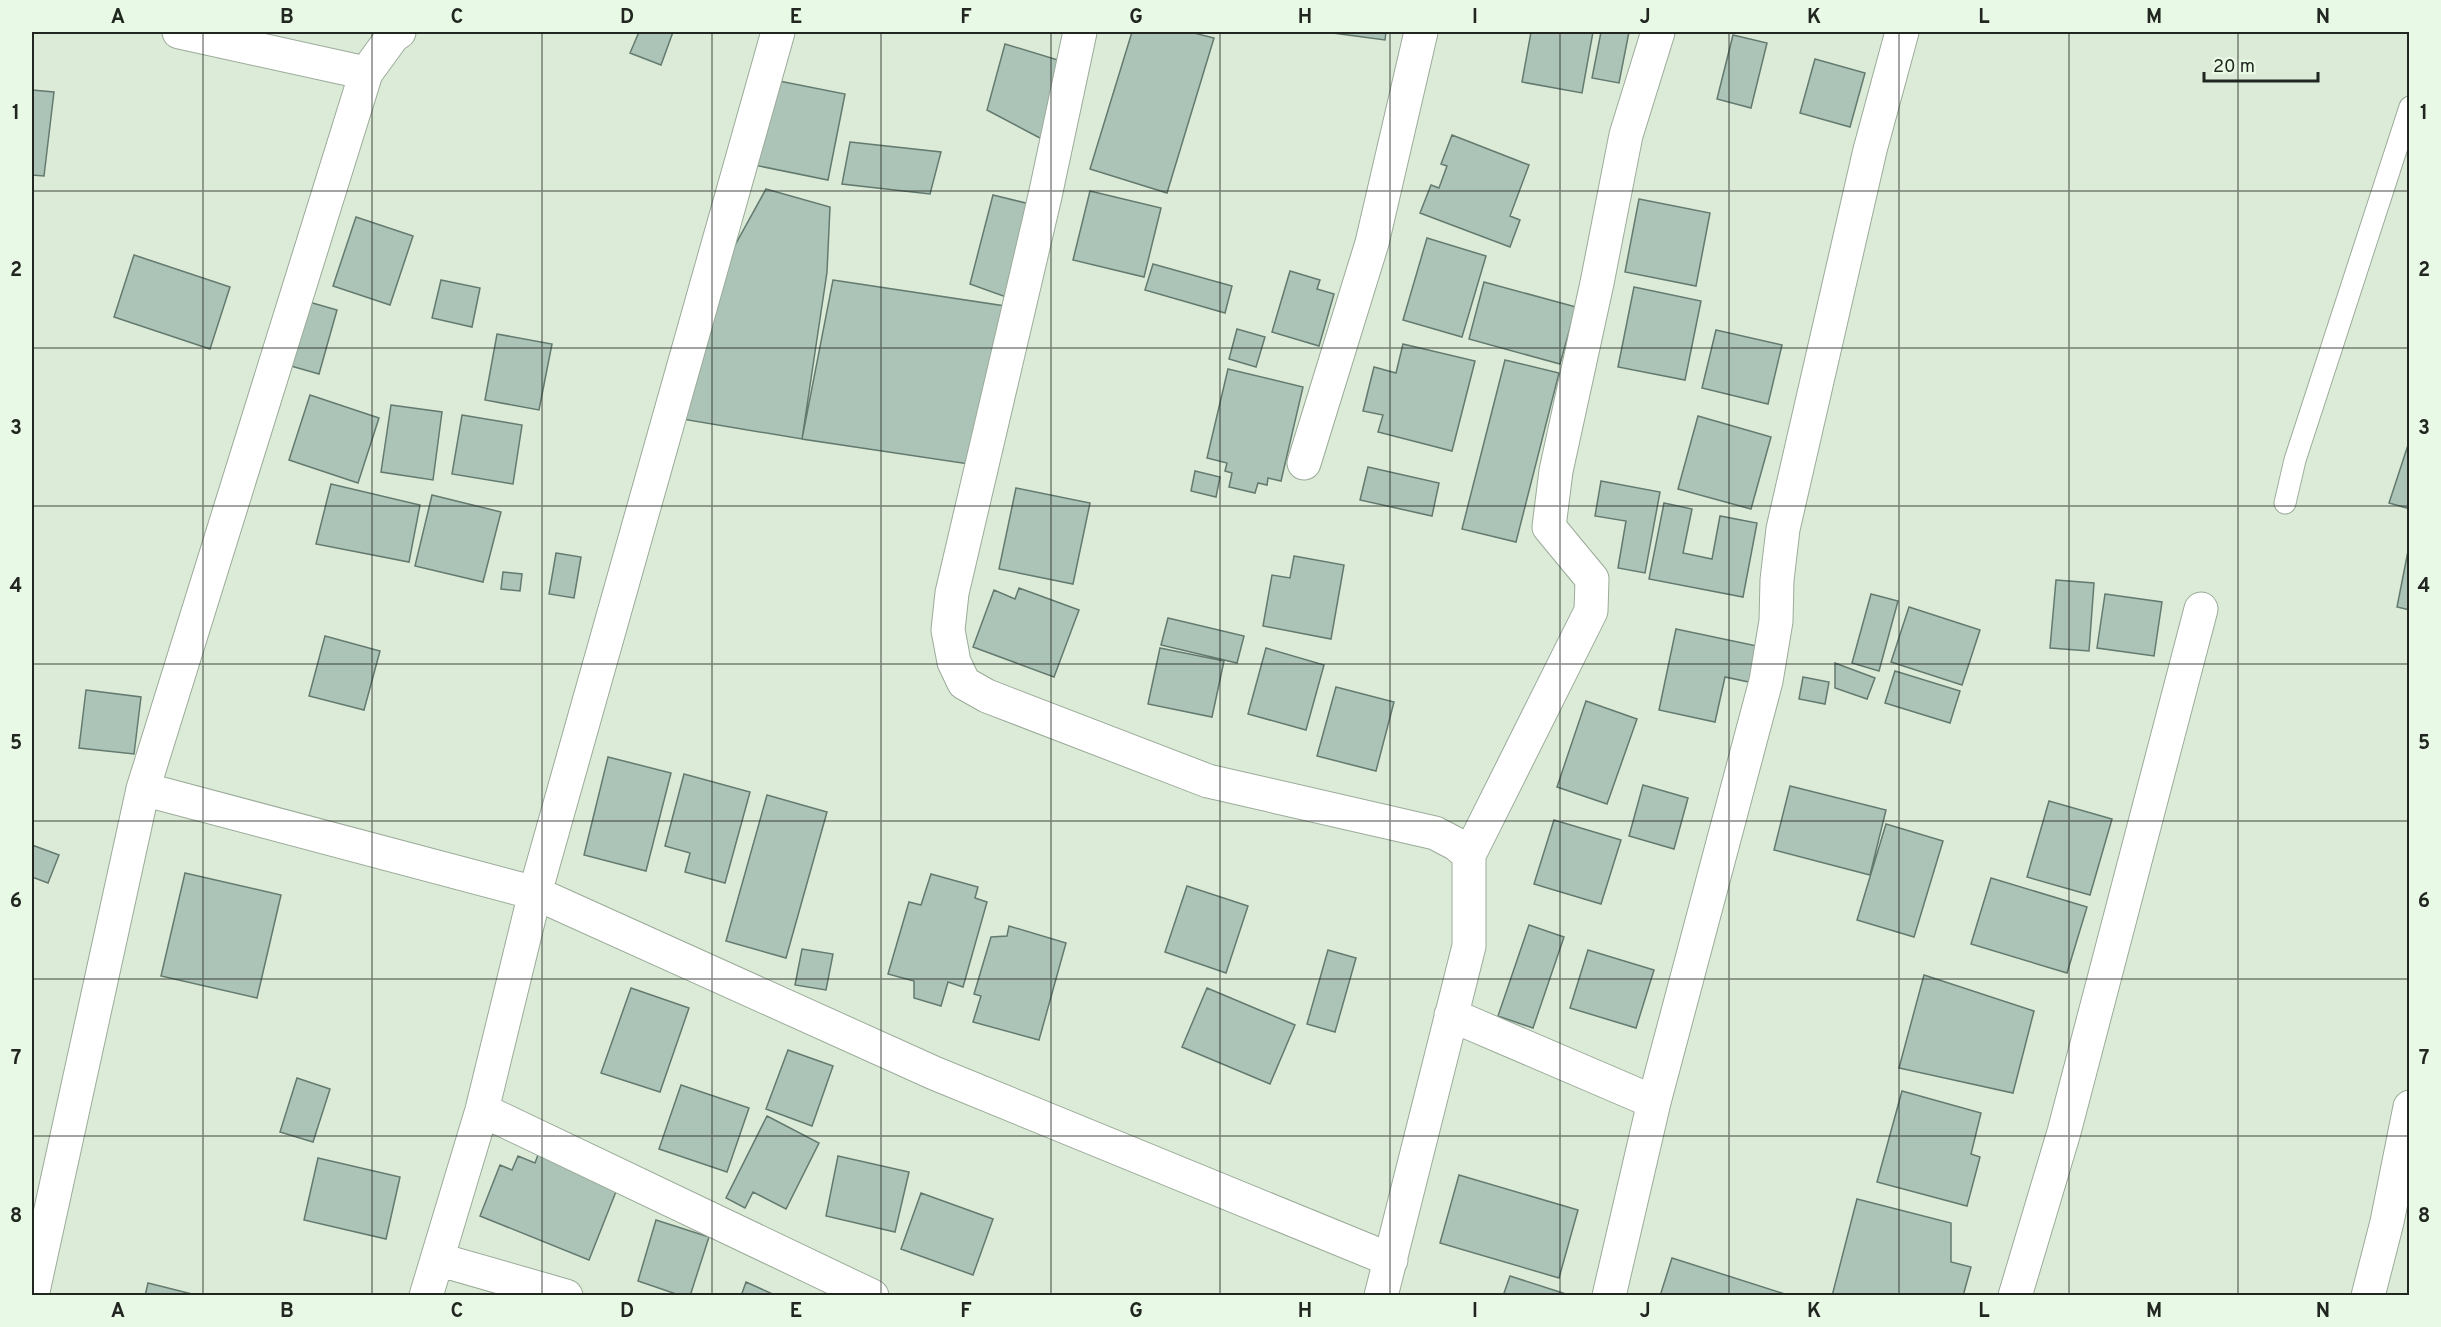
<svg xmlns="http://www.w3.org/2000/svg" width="2441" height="1327" viewBox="0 0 2441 1327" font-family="Overpass,sans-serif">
  <rect width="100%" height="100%" fill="#dbebd8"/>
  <path fill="#acc4b7" stroke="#647a6f" stroke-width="1.5" d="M 639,32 L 673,32 L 661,65 L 630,53 Z
    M 1132,32 L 1190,32 L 1214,38 L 1167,193 L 1090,169 Z
    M 1325,32 L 1386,32 L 1385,40 Z
    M 1531,32 L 1593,32 L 1582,93 L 1522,82 Z
    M 1601,32 L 1629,32 L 1619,83 L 1592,78 Z
    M 1733,35 L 1767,43 L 1751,108 L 1717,99 Z
    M 1005,44 L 1071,64 L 1055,146 L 987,110 Z
    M 1815,59 L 1865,73 L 1850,127 L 1800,113 Z
    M 769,79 L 845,94 L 828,180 L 749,164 Z
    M 32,90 L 54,92 L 44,176 L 32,175 Z
    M 1452,135 L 1529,165 L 1510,216 L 1520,220 L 1510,247 L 1420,213 L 1431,185 L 1439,188 L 1447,166 L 1441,164 Z
    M 850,142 L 941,152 L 930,194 L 842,184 Z
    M 766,189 L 830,207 L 827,272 L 802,439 L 682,419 L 729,256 Z
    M 1090,191 L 1161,208 L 1144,277 L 1073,260 Z
    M 993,195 L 1042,207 L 1020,302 L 970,284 Z
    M 1639,199 L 1710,213 L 1696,286 L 1625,272 Z
    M 356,217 L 413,236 L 390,305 L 333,286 Z
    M 1427,238 L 1486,256 L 1462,337 L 1403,320 Z
    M 134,255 L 230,287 L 210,349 L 114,317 Z
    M 1153,264 L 1232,286 L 1225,313 L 1145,290 Z
    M 1290,271 L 1320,280 L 1317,289 L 1334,294 L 1319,346 L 1272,332 Z
    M 441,280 L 480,288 L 472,327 L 432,318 Z
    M 833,280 L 1005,306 L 982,466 L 802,439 Z
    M 1484,282 L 1576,307 L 1560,364 L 1469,339 Z
    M 1634,287 L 1701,301 L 1685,380 L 1618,367 Z
    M 309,302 L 337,310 L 319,374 L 291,366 Z
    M 1237,329 L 1265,337 L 1256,367 L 1229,359 Z
    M 1716,330 L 1782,345 L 1768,404 L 1702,388 Z
    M 497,334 L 552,344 L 539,410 L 485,400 Z
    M 1403,344 L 1475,361 L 1452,451 L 1378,432 L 1383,415 L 1363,411 L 1374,367 L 1396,373 Z
    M 1505,360 L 1559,373 L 1516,542 L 1462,529 Z
    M 1228,369 L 1303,387 L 1281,481 L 1268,478 L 1267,485 L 1258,483 L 1255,493 L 1229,487 L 1232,473 L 1225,471 L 1227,463 L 1207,458 Z
    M 310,395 L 379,418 L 358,483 L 289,460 Z
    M 391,405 L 442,412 L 433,480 L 381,472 Z
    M 462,415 L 522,425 L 513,484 L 452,474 Z
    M 1698,416 L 1771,437 L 1751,509 L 1678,489 Z
    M 2410,439 L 2410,509 L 2389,503 Z
    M 1368,467 L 1439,483 L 1432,516 L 1360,500 Z
    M 1195,471 L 1220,477 L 1216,497 L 1191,491 Z
    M 1601,481 L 1660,492 L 1645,573 L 1618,568 L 1626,521 L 1595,516 Z
    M 331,484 L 420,505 L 409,562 L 316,544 Z
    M 1016,488 L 1090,503 L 1073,584 L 999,569 Z
    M 432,495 L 501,512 L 483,582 L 415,566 Z
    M 1664,503 L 1692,509 L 1683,553 L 1712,559 L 1720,516 L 1757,523 L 1743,597 L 1649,579 Z
    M 2410,541 L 2410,610 L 2397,607 Z
    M 556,553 L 581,557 L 574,598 L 549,594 Z
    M 1294,556 L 1344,565 L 1331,639 L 1263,626 L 1272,575 L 1290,578 Z
    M 503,572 L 522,574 L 520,591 L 501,589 Z
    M 2056,580 L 2094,583 L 2089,651 L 2050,648 Z
    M 1019,588 L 1079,610 L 1054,677 L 973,647 L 994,590 L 1015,599 Z
    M 1871,594 L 1898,601 L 1879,671 L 1852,663 Z
    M 2105,594 L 2162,602 L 2154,656 L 2097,648 Z
    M 1909,607 L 1980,630 L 1962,685 L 1891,662 Z
    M 1168,618 L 1244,636 L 1237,663 L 1161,645 Z
    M 1676,629 L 1757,646 L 1749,682 L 1725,677 L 1715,722 L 1659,710 Z
    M 325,636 L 380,651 L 364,710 L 309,696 Z
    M 1160,648 L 1224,661 L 1212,717 L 1148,704 Z
    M 1266,648 L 1324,665 L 1306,730 L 1248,714 Z
    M 1835,663 L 1875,678 L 1867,699 L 1835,688 Z
    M 1895,671 L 1960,691 L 1950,723 L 1885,703 Z
    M 1803,677 L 1829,682 L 1825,704 L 1799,699 Z
    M 1336,687 L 1394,702 L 1376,771 L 1317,756 Z
    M 86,690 L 141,697 L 134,754 L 79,748 Z
    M 1586,701 L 1637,719 L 1607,804 L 1557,787 Z
    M 608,757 L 671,773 L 646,871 L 584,855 Z
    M 684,774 L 750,792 L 725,883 L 685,872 L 690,853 L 665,846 Z
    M 1643,785 L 1688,798 L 1674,849 L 1629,836 Z
    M 1790,786 L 1886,810 L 1870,875 L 1774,850 Z
    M 767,795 L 827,812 L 786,958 L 726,941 Z
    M 2049,801 L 2112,819 L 2090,895 L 2027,877 Z
    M 1554,820 L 1621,840 L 1601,904 L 1534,884 Z
    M 1886,824 L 1943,841 L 1914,937 L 1857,920 Z
    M 32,845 L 59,855 L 48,883 L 32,877 Z
    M 185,873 L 281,895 L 257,998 L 161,976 Z
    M 931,874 L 978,887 L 975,898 L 987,902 L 963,987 L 948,982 L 941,1006 L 914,998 L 914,981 L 888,974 L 909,902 L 921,905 Z
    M 1991,878 L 2087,907 L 2067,973 L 1971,944 Z
    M 1187,886 L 1248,906 L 1226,973 L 1165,952 Z
    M 1529,925 L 1564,937 L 1533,1028 L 1498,1016 Z
    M 1009,926 L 1066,943 L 1039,1040 L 973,1022 L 981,996 L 974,994 L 991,937 L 1007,936 Z
    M 802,949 L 833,954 L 826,990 L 795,985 Z
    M 1328,950 L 1356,958 L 1335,1032 L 1307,1024 Z
    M 1588,950 L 1654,970 L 1636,1028 L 1570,1008 Z
    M 1924,975 L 2034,1011 L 2013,1093 L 1899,1068 Z
    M 631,988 L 689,1008 L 660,1092 L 601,1073 Z
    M 1207,988 L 1295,1025 L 1270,1084 L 1182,1047 Z
    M 788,1050 L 833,1066 L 812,1126 L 766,1109 Z
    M 297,1078 L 330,1089 L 313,1142 L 280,1132 Z
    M 681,1085 L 749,1108 L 727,1172 L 659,1149 Z
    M 1902,1091 L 1981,1113 L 1971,1154 L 1980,1157 L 1967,1206 L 1877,1182 Z
    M 767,1116 L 819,1143 L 786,1209 L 753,1192 L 745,1208 L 726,1198 Z
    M 539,1152 L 619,1184 L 589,1260 L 480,1216 L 500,1165 L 512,1170 L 518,1156 L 535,1163 Z
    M 838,1156 L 909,1172 L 895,1232 L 826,1216 Z
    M 318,1158 L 400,1177 L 386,1239 L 304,1220 Z
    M 1459,1175 L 1578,1210 L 1559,1278 L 1440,1243 Z
    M 921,1193 L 993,1219 L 973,1275 L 901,1249 Z
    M 1857,1199 L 1951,1223 L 1951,1262 L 1971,1267 L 1963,1296 L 1832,1296 Z
    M 656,1220 L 709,1237 L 690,1296 L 682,1296 L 638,1281 Z
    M 1672,1258 L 1791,1296 L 1660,1296 Z
    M 1510,1276 L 1569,1295 L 1503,1296 Z
    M 746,1282 L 777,1296 L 741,1296 Z
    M 148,1283 L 200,1296 L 145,1296 Z"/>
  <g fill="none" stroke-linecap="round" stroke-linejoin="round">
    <defs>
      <path id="lane" d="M 2285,503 L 2295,460 L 2410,107"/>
      <path id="street" d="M 179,32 L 366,73
        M 1080,32 L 1045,196 L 952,593 L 948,630 L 954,662 L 964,683 L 987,696 L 1208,781 L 1435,833 L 1456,844 L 1469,855
        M 1304,463 L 1372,243 L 1421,32
        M 143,789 L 535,893 L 934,1073 L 1391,1260
        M 1451,1015 L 1654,1102
        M 482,1110 L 872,1296
        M 437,1259 L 566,1296
        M 32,1296 L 143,789 L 366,73 L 393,36 L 399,32
        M 426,1296 L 482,1110 L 535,893 L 778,32
        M 1381,1296 L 1469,946 L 1469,855 L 1591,611 L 1592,579 L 1549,527 L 1556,471 L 1597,283 L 1626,135 L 1658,32
        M 1609,1296 L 1654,1102 L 1766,681 L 1776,621 L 1777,580 L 1783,529 L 1870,150 L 1902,32
        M 2015,1296 L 2064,1132 L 2201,609
        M 2368,1296 L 2387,1222 L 2410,1107"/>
    </defs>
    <use href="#lane" stroke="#9bab99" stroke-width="23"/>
    <use href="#street" stroke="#9bab99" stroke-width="35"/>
    <use href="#lane" stroke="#fff" stroke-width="21"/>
    <use href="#street" stroke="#fff" stroke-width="33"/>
  </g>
  <path fill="none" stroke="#212720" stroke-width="1.5" stroke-opacity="0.55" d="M 203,32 L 203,1296M 372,32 L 372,1296M 542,32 L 542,1296M 712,32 L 712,1296M 881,32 L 881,1296M 1051,32 L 1051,1296M 1220,32 L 1220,1296M 1390,32 L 1390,1296M 1560,32 L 1560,1296M 1729,32 L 1729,1296M 1899,32 L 1899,1296M 2069,32 L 2069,1296M 2238,32 L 2238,1296M 32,191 L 2410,191M 32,348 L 2410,348M 32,506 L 2410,506M 32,664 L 2410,664M 32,821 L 2410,821M 32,979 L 2410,979M 32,1136 L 2410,1136"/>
  <rect width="2441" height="1327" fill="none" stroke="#e8f9e5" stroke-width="66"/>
  <path d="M2204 72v9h114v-9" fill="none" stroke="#212720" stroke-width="3"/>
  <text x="2213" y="72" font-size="18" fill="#212720" stroke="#e8f9e5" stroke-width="4.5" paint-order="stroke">20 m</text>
  <rect x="33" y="33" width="2375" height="1261" fill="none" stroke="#212720" stroke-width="2"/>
  <g font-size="20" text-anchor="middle" font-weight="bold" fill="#212720">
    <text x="118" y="23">A</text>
    <text x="287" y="23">B</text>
    <text x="457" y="23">C</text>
    <text x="627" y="23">D</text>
    <text x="796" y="23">E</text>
    <text x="966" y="23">F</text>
    <text x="1136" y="23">G</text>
    <text x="1305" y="23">H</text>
    <text x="1475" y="23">I</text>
    <text x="1645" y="23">J</text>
    <text x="1814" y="23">K</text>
    <text x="1984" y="23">L</text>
    <text x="2154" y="23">M</text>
    <text x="2323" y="23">N</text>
    <text x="16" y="119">1</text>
    <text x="2424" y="119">1</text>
    <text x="16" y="276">2</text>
    <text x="2424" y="276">2</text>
    <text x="16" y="434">3</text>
    <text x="2424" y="434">3</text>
    <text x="16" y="592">4</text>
    <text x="2424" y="592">4</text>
    <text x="16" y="749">5</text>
    <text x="2424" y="749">5</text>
    <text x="16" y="907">6</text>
    <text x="2424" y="907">6</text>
    <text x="16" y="1064">7</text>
    <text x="2424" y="1064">7</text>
    <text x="16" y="1222">8</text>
    <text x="2424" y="1222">8</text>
    <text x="118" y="1317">A</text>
    <text x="287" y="1317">B</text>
    <text x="457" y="1317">C</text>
    <text x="627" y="1317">D</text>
    <text x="796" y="1317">E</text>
    <text x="966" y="1317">F</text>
    <text x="1136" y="1317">G</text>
    <text x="1305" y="1317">H</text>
    <text x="1475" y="1317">I</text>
    <text x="1645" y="1317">J</text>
    <text x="1814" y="1317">K</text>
    <text x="1984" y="1317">L</text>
    <text x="2154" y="1317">M</text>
    <text x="2323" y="1317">N</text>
  </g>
</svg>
